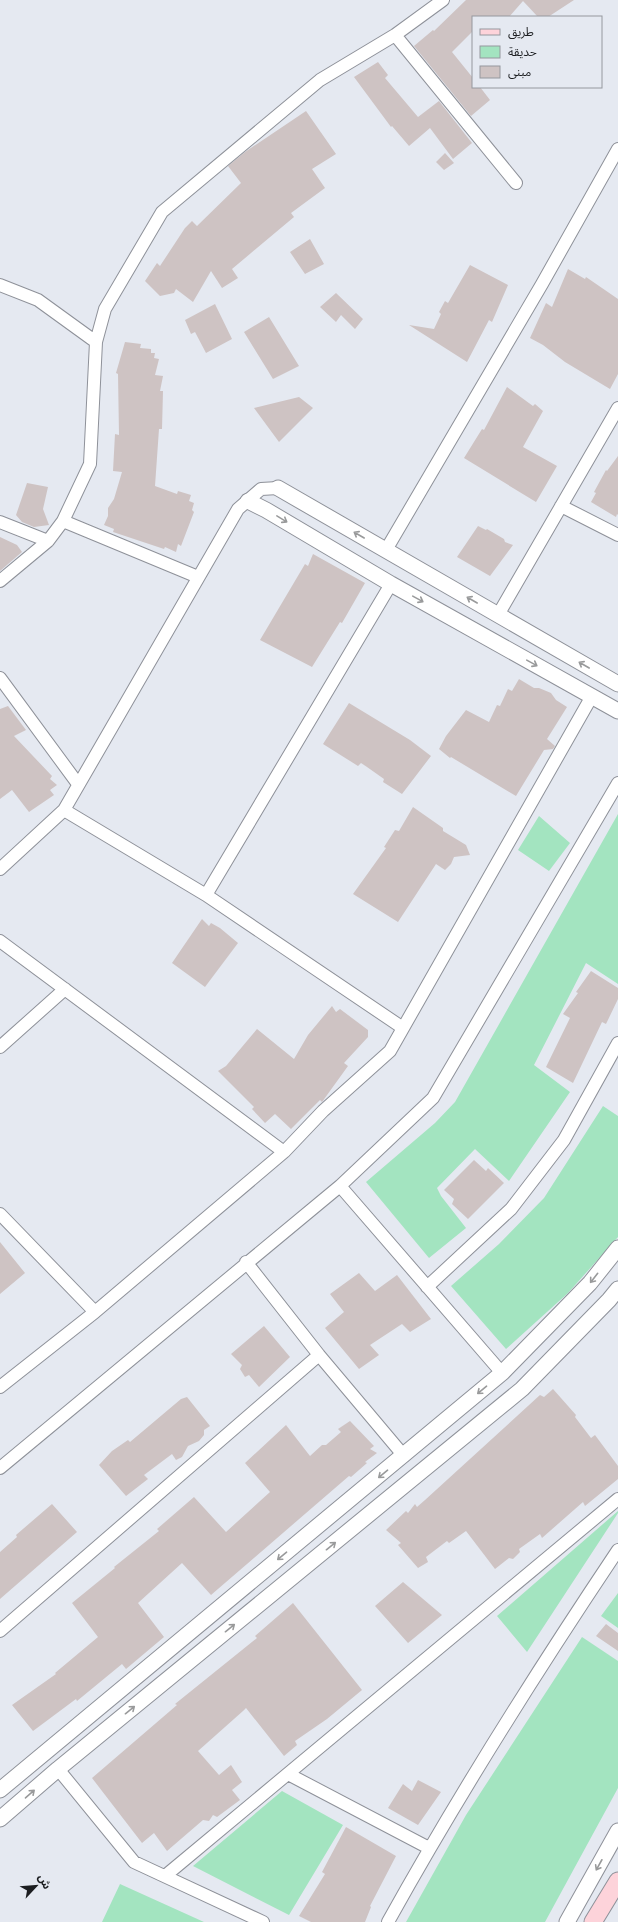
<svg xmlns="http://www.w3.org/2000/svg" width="618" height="1922" viewBox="0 0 618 1922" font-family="Poppins,'Noto Sans Arabic',sans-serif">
  <rect width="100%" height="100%" fill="#e5e9f1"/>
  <path fill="#a3e4c0" d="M 618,814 L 618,984 L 586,963 L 534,1065 L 570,1092 L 509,1181 L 475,1149 L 437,1188 L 441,1196 L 466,1228 L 429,1258 L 366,1182 L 435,1123 L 455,1102 Z
    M 539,816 L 570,843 L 549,871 L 518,850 Z
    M 603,1106 L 618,1116 L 618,1237 L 568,1293 L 506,1349 L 451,1286 L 499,1244 L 544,1198 Z
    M 618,1511 L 618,1513 L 527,1652 L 497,1616 Z
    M 618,1593 L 618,1628 L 601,1616 Z
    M 582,1637 L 618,1661 L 618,1788 L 545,1922 L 406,1922 L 466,1815 Z
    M 282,1791 L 343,1825 L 289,1915 L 193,1866 Z
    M 120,1884 L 204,1922 L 102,1922 Z"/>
  <path fill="#cec3c3" d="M 466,0 L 574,0 L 548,17 L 538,17 L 523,1 L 509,17 L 473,17 L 473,31 L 452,52 L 473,78 L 473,87 L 480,87 L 490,100 L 471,116 L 414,46 L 433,30 L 434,31 Z
    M 378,62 L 388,75 L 385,78 L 418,117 L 439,101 L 472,143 L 453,159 L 430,128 L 409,146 L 392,126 L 391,127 L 354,77 Z
    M 306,111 L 336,154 L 312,169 L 325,188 L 291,213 L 294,217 L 232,269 L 238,278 L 222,288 L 211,271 L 193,302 L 176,289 L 174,293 L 160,296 L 145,281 L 157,263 L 160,266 L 185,228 L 192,221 L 197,226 L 241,183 L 228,166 L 245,152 Z
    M 445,153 L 454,163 L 444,170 L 436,162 Z
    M 310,239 L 324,264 L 305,274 L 290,252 Z
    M 470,265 L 508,285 L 492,322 L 489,320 L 467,362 L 409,325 L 434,329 L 441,314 L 439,312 L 445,301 L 448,303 Z
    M 568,269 L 585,279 L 586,277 L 618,299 L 618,374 L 610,389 L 565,362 L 543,345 L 530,338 L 546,303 L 552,307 Z
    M 336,293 L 363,319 L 355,329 L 341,315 L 336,322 L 320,307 Z
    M 215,304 L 232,339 L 206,353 L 195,332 L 191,334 L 185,320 Z
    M 269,317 L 299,366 L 273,379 L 244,332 Z
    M 125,342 L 141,344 L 140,348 L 151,349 L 151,353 L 155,353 L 154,358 L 159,359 L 155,375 L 163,376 L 160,391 L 163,391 L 162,429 L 159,429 L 155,486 L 177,494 L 178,491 L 191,495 L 189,501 L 194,503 L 192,510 L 194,512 L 181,546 L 178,544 L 176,552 L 165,547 L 164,549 L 113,532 L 114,529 L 104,525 L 108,516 L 108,508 L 114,499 L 122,472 L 113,471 L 115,434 L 119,435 L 118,374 L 116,373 Z
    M 507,387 L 533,406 L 535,404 L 543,411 L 523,447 L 557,466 L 536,502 L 464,458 L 482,429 L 484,430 Z
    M 299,397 L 313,408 L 279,442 L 254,408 Z
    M 618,456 L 618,515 L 617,514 L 616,517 L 591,502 L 596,493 L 594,492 L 606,470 L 607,471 Z
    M 27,483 L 48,487 L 43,509 L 49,525 L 34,527 L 22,522 L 16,515 Z
    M 478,526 L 486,530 L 487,529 L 504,539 L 505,542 L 513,545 L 490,576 L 457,557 Z
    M 0,537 L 17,545 L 22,552 L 0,571 Z
    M 313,554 L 365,583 L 342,623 L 340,622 L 312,667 L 260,640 L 305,564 L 308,566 Z
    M 519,679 L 534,688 L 539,688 L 551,693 L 556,700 L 567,707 L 547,739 L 555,746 L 553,749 L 544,750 L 516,796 L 451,757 L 450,758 L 439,749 L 446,736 L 466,710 L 489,722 L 497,705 L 500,706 L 508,689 L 512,691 Z
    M 349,703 L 410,740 L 431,756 L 402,794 L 383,782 L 384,779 L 367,767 L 361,763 L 358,766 L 323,744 Z
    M 8,706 L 26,730 L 14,736 L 52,776 L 50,779 L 57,785 L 50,790 L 54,795 L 29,812 L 12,790 L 0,799 L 0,709 Z
    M 413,807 L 443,828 L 443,831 L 466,845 L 470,855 L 454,857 L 451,864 L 445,870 L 436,864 L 398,922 L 353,894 L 386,848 L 384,847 L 395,830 L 399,831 Z
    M 202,919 L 209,926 L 211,923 L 220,928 L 238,943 L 205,987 L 172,963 Z
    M 591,971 L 618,988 L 618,999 L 606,1024 L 602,1022 L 573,1083 L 546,1067 L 570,1018 L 563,1014 L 578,993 L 576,992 Z
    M 332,1006 L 336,1012 L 340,1009 L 368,1030 L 368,1037 L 344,1063 L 348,1066 L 322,1102 L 320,1100 L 291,1129 L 275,1114 L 265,1123 L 252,1109 L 254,1107 L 218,1071 L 226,1066 L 257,1029 L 294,1059 L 308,1035 Z
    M 474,1160 L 486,1171 L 488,1168 L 504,1183 L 468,1219 L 452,1204 L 454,1199 L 444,1190 Z
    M 0,1242 L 25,1273 L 0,1294 Z
    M 359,1273 L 375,1291 L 397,1275 L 431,1319 L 410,1332 L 402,1324 L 370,1345 L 379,1355 L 359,1369 L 325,1328 L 344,1312 L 330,1294 Z
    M 264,1326 L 290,1357 L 259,1387 L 249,1375 L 245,1377 L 240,1369 L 242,1365 L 231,1354 Z
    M 553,1389 L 576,1415 L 575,1417 L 591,1438 L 595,1435 L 618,1466 L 618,1479 L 585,1506 L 583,1502 L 542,1538 L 540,1534 L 519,1549 L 520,1552 L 513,1559 L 509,1558 L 495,1569 L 466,1531 L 449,1543 L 447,1541 L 426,1557 L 428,1562 L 418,1568 L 398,1545 L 401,1543 L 386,1530 L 406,1511 L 408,1513 L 415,1504 L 417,1507 L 425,1500 L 540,1395 L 544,1397 Z
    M 187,1397 L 210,1426 L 204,1430 L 204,1435 L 199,1441 L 188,1446 L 182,1457 L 176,1460 L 172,1454 L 144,1475 L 148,1479 L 126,1496 L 99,1465 L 112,1451 L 128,1440 L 130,1442 L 181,1399 Z
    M 350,1421 L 374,1446 L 370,1449 L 377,1453 L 365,1462 L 367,1463 L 351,1477 L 349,1476 L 211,1595 L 182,1563 L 138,1603 L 164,1637 L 126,1669 L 122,1664 L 77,1701 L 76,1699 L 33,1731 L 12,1705 L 56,1674 L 55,1673 L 98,1637 L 72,1603 L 115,1568 L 114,1567 L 159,1531 L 157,1529 L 194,1497 L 226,1532 L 270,1492 L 245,1463 L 286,1425 L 310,1456 L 322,1445 L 326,1445 L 341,1432 L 338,1429 Z
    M 52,1504 L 77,1532 L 0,1599 L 0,1552 L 17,1537 L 16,1535 Z
    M 403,1582 L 442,1615 L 408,1643 L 375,1606 Z
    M 293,1603 L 362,1690 L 327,1719 L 295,1741 L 297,1745 L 284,1756 L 246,1708 L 243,1711 L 198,1751 L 219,1775 L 231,1765 L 242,1782 L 232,1790 L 240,1800 L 217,1817 L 213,1815 L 209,1821 L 203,1820 L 167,1851 L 154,1833 L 142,1843 L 92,1778 L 177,1705 L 175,1704 L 257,1638 L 255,1636 Z
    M 606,1624 L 618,1633 L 618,1651 L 596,1636 Z
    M 418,1780 L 441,1792 L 418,1825 L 388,1808 L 403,1784 L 412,1791 Z
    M 346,1827 L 396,1856 L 370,1906 L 371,1907 L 365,1922 L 311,1922 L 299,1916 L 325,1874 L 322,1872 Z"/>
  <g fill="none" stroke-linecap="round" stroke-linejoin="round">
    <defs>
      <path id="minor" d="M 395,35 L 516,183
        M 0,285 L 38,300 L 96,342
        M 561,506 L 618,535
        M 63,521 L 198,577
        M 0,522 L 48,541
        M 386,550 L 542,284 L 618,149
        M 0,581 L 48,541 L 63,521 L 90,464 L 96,342 L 105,309 L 162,212 L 320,80 L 395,35 L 443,0
        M 498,615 L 618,408
        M 0,678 L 78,784
        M 64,810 L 206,895 L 403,1028
        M 0,869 L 64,810 L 238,509 L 261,489 L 278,488
        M 206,895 L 391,584
        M 0,941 L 284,1152
        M 0,1047 L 65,989
        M 340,1186 L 502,1373
        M 0,1214 L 95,1312
        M 246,1262 L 319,1355 L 404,1456
        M 427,1287 L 511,1209 L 564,1140 L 618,1043
        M 0,1387 L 95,1312 L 284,1152 L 323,1111 L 390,1051 L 592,696
        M 0,1468 L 340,1186 L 433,1098 L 618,783
        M 0,1631 L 319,1355
        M 58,1769 L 134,1862 L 263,1922
        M 288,1774 L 429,1848
        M 165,1876 L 618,1499
        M 388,1922 C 459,1794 537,1671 618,1550"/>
      <path id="tertiary" d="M 278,488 L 618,684
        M 248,501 L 266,510 L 391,584 L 618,711
        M 0,1790 L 502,1373 L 590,1283 L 618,1248
        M 0,1819 L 58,1769 L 522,1389 L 609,1300 L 618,1289
        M 567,1922 L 618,1831"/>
      <path id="secondary" d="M 593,1922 L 618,1881"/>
    </defs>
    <use href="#minor" stroke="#8e9199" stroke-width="14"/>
    <use href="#tertiary" stroke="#8e9199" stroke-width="17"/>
    <use href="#secondary" stroke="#8e9199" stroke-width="19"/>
    <use href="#minor" stroke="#fff" stroke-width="12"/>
    <use href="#tertiary" stroke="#fff" stroke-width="15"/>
    <use href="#secondary" stroke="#fdd3da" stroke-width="17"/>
  </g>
  <defs><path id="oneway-shaft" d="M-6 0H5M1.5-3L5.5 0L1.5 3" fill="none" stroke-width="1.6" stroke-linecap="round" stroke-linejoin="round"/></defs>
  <g stroke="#999a9b">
    <use href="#oneway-shaft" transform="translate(282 519) rotate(31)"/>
    <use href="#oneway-shaft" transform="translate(359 535) rotate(-150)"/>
    <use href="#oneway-shaft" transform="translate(418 599) rotate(29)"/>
    <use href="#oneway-shaft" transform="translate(472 600) rotate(-150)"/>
    <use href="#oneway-shaft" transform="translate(532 663) rotate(29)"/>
    <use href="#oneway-shaft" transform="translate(584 665) rotate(-150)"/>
    <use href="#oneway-shaft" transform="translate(594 1278) rotate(128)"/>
    <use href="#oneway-shaft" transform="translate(482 1390) rotate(140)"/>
    <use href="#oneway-shaft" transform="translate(383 1474) rotate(140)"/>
    <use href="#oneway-shaft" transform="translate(331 1546) rotate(-39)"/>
    <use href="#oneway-shaft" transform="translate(282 1556) rotate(140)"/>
    <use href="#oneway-shaft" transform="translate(230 1628) rotate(-39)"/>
    <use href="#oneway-shaft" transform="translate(130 1710) rotate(-39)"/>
    <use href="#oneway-shaft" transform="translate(30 1794) rotate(-41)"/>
    <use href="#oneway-shaft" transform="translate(599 1865) rotate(119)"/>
  </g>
  <rect x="472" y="16" width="130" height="72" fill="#e5e9f1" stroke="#95989e"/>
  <rect x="480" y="29" width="20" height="6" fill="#fdd3da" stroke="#95989e"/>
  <text x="508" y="36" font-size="12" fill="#1c1e21">طريق</text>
  <rect x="480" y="46" width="20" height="12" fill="#a3e4c0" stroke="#95989e"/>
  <text x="508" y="56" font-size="12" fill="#1c1e21">حديقة</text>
  <rect x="480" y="66" width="20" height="12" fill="#cec3c3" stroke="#95989e"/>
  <text x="508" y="76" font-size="12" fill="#1c1e21">مبنى</text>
  <g transform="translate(36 1886) rotate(64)" stroke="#e5e9f1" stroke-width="3" paint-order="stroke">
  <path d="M0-3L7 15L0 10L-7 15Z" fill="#1c1e21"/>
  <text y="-6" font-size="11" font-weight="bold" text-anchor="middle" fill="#1c1e21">ش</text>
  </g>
</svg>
